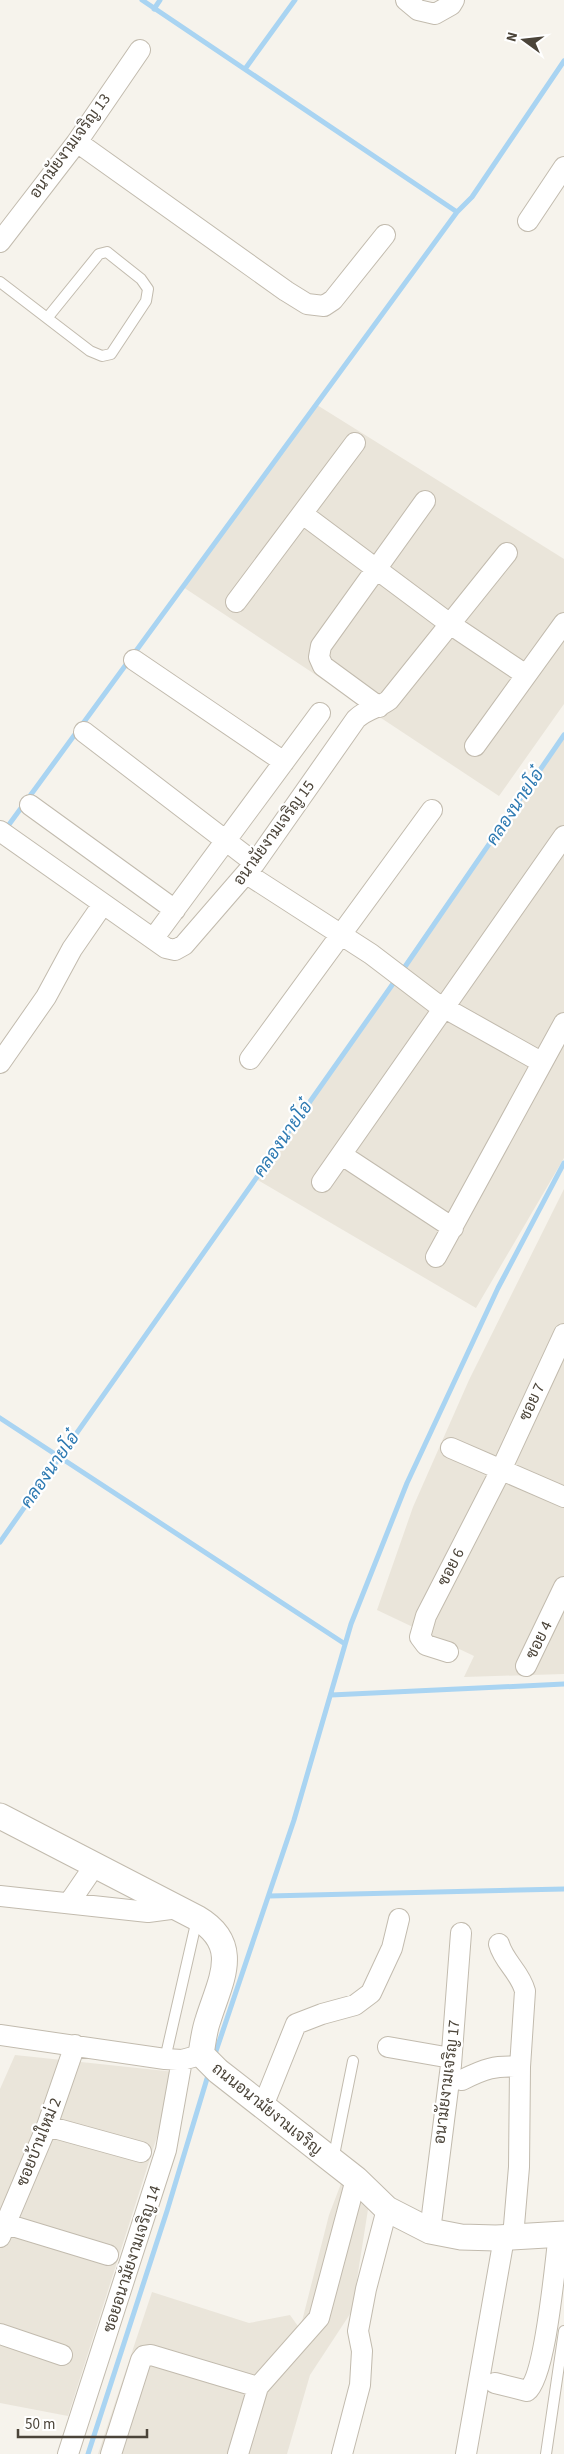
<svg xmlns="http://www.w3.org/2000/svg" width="564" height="2454" viewBox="0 0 564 2454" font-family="'Source Sans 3',Sarabun,sans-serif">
  <rect width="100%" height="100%" fill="#f6f3ec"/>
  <path fill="#eae5da" d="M 317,405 L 564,559 L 564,704 L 499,796 L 183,587 Z
    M 564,732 L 564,1158 L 476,1308 L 256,1179 Z
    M 564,1189 L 564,1674 L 464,1677 L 474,1656 L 377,1610 L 413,1507 L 469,1380 Z
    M 15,2055 L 175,2072 L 168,2102 L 68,2416 L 0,2403 L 0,2089 Z
    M 342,2181 L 369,2203 L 352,2311 L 310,2375 L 287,2454 L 98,2454 L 152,2292 L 249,2323 L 290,2315 L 300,2329 L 329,2215 Z"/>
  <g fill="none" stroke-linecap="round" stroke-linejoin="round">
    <path stroke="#a9d4f2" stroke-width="5" d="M 142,0 L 457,212 L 472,197 L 564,61
      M 154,9 L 160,0
      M 245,69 L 295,0
      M 5,830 L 457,212
      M 402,971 L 564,735
      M 0,1418 L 345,1644
      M 0,1542 L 397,978
      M 331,1695 L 564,1684
      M 269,1896 L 564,1889
      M 214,2057 L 294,1820 L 351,1624 L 407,1483 L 498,1288 L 564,1163
      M 88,2454 L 167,2211 L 209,2072"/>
    <defs>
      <path id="service" d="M 0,282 L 90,351 L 102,356 L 111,354 L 146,301 L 148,289 L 141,279 L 107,252 L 99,254 L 48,317
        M 165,2059 L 197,1919
        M 333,2160 L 353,2061
        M 546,2454 L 564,2331"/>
      <path id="minor" d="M 406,0 L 418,10 L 435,14 L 451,5 L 454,0
        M 77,142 L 286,291 L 307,304 L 324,306 L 333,300 L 385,235
        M 528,221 L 564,167
        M 0,242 L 77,142 L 140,50
        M 304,515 L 450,624 L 526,675
        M 236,602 L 355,443
        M 134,660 L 284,762
        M 379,707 L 323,666 L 319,657 L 321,646 L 425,501
        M 84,732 L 255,863
        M 475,746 L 564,623
        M 30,805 L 175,910
        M 0,831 L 166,948 L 175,950 L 184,945 L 255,863 L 356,719 C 368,708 377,709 389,700 L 507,553
        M 247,874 L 371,954 L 434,1002 L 541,1062
        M 153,939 L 320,713
        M 250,1059 L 432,810
        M 0,1063 L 46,997 L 72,949 L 103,904
        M 342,1155 L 453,1228
        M 322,1182 L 564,836
        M 436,1257 L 564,1023
        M 451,1448 L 564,1497
        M 448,1652 L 426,1645 L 420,1637 L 426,1616 L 501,1470 L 564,1334
        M 526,1666 L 564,1587
        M 0,1896 L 148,1912 L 178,1908
        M 69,1903 L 95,1865
        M 499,1944 C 504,1962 520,1972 525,1991 L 520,2067 L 519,2167 L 513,2237
        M 0,2035 L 165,2059 L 182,2060 L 193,2057
        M 388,2047 L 451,2058
        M 462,2080 C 484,2069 495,2065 520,2067
        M 263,2106 L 296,2024 L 322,2014 L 355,2005 L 371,1993 L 392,1948 L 399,1919
        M 47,2126 L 141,2152
        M 6,2224 L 108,2255
        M 430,2231 L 451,2065 L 461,1933
        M 0,2237 L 47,2126 L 75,2045
        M 0,2334 L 62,2355
        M 495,2383 L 527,2391 C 546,2377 555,2262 559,2234
        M 68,2454 L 166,2150 L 182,2060
        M 111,2454 L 141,2360 L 144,2356 L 151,2355 L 258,2387
        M 238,2454 L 258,2387 L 319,2318 L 356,2179
        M 342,2454 L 360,2385 L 362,2351 L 358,2331 L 366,2289 L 387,2209
        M 466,2454 L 504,2238"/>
      <path id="tertiary" d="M 0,1816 L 197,1918 C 243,1945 220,1981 208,2020 C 204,2031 203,2043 201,2054 L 218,2071 L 356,2179 L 387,2209 L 430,2231 L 461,2237 L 496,2238 L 564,2234"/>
    </defs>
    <use href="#service" stroke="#c2bbae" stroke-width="12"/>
    <use href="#minor" stroke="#c2bbae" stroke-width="22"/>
    <use href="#tertiary" stroke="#c2bbae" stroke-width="27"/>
    <use href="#service" stroke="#fff" stroke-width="10"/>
    <use href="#minor" stroke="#fff" stroke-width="20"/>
    <use href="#tertiary" stroke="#fff" stroke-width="25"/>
  </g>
  <g text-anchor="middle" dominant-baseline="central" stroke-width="4.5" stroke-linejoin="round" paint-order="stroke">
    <g font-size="16" fill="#4b4439" stroke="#fff">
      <text transform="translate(70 146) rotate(-54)">อนามัยงามเจริญ 13</text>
      <text transform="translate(274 833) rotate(-54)">อนามัยงามเจริญ 15</text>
      <text transform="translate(532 1402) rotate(-65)">ซอย 7</text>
      <text transform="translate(451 1567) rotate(-63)">ซอย 6</text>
      <text transform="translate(539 1640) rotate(-64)">ซอย 4</text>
      <text transform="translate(447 2082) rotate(-83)">อนามัยงามเจริญ 17</text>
      <text transform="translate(267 2109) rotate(39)">ถนนอนามัยงามเจริญ</text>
      <text transform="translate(39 2142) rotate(-68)">ซอยบ้านใหม่ 2</text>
      <text transform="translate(132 2259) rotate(-72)">ซอยอนามัยงามเจริญ 14</text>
    </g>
    <g font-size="18" font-style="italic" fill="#2e7ab2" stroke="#fff">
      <text transform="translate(515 807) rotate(-56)">คลองนายโอ๋</text>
      <text transform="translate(283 1139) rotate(-55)">คลองนายโอ๋</text>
      <text transform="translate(50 1470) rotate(-55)">คลองนายโอ๋</text>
    </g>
  </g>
  <g transform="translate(524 40) rotate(285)" stroke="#ffffff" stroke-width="4" paint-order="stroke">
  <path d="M0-4L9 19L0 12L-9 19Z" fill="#4b4439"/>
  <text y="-8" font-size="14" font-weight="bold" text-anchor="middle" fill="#4b4439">N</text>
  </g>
  <path d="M18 2429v8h129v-8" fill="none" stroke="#4b4439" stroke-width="2.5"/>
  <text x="25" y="2429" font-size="15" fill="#4b4439" stroke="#ffffff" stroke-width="4" paint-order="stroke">50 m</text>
</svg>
